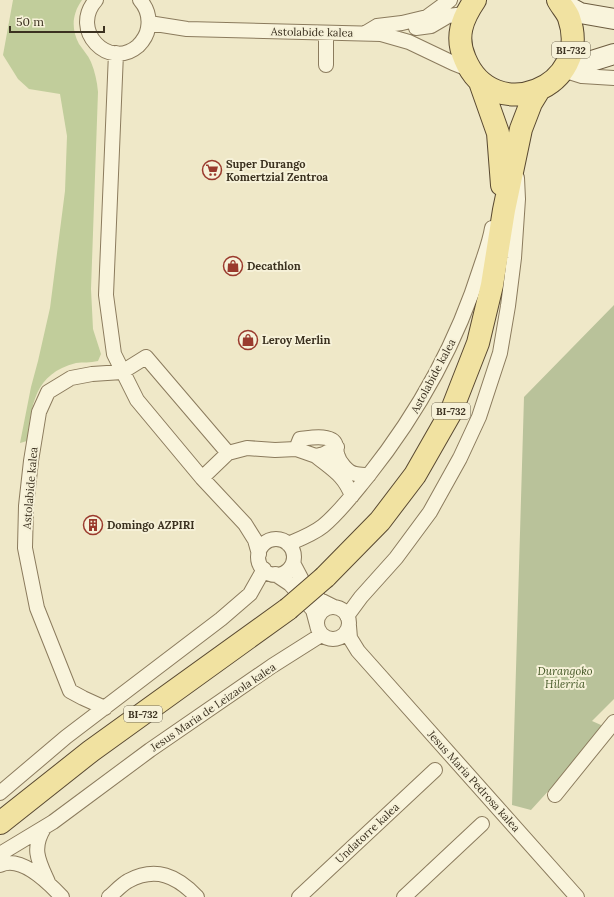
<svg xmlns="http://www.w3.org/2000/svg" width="614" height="897" viewBox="0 0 614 897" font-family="Lora,serif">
  <rect width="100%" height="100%" fill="#efe8c8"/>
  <path fill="#c1cd9b" d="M 13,0 L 82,0 C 72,14 71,29 79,44 C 83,50 88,55 91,62 C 95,72 97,81 98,92 L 91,289 L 93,329 L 101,354 L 98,361 C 90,363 83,362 76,363 C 34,374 32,404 27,441 L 20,443 L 31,387 L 38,361 L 50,308 L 65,191 L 67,136 L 60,94 L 29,89 L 18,79 L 3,55 Z"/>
  <path fill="#b9c29a" d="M 614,305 L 614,699 L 592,721 L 601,725 L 601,733 L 531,810 L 512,805 L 524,397 Z"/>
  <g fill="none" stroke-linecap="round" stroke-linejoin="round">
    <defs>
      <path id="street" d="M 96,0 C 69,30 109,71 138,46 C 143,41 147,35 148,28 C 150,17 147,8 140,0
        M 149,23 L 187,29 L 381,34 L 409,42 L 453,63 L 468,69
        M 416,28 L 431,26 L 448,16 L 465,14
        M 367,32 L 377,26 L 402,23 L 427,17 L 450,0
        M 116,53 L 106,295 L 114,354 L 137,400 L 202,478 L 245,524 L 255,540 L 259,554
        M 326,65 L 326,33
        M 563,70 L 582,76 L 614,78
        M 296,449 L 300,439 C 309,438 323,435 332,440 C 337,443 336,449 337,454 C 339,462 348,473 356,474 C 360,475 365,475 369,475
        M 316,456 C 333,470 344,475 352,496
        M 202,478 L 228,453 L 247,448 L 275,450 L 296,449 L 316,456 L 324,454 L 337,447
        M258 557a18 18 0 1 1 36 0a18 18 0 1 1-36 0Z
        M 288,544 C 300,539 313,534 323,526 C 340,512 354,493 368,476 C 418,413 457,343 481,266 C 485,254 490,241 492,228
        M 293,563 L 303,582 L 320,600 L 334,607
        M 275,574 L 290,584 L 313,610 L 317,625
        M317 623a16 16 0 1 1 32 0a16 16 0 1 1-32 0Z
        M 347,616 L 361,597 L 396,558 L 430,512 L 460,458 L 479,417 L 500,353 L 508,306 L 514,258 L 518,199 L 517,178
        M 349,626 L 350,638 L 358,651 L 577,897
        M 105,708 L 83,698 L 70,691 L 37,608 L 25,548 L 26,506 L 31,461 L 39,412 L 48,392 L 71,378 L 92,374 L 122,372 L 146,357 L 228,453
        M 0,793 L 66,737 L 221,619 L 250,594 L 264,569
        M 555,795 L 614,722
        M 44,828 C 31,849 39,862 48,882
        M 0,854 L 53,822 L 150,750 L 272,666 L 321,635
        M 0,865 C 21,855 49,883 62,897
        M 109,897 C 115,892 121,885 128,881 C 156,866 177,876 197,897
        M 299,897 L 435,770
        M 404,897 L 482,824"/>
      <path id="secondary" d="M 558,1 L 580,13 L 614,19
        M 563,70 L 614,54"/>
      <path id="primary" d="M 475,0 C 462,19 455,37 465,59 C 493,127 593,88 569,18 C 567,12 561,6 558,0
        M 480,82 L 498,133 L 502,185
        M 325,577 L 380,521 L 415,475 L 451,412 L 478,343 L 492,285 L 504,210 L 521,129 L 531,103 L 539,90
        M 0,823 L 91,751 L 288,609"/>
    </defs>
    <use href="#street" stroke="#8b7b5d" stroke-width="16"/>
    <use href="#secondary" stroke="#6d5c40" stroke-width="22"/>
    <use href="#primary" stroke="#594931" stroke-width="24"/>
    <use href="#street" stroke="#f9f4dc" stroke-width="14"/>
    <use href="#secondary" stroke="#f9f4dc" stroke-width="20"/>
    <use href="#primary" stroke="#f1e2a1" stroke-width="22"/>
    <defs>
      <path id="primary-bridge" d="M 288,609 L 325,577"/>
    </defs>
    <use href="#primary-bridge" stroke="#594931" stroke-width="24" stroke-linecap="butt"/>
    <use href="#primary-bridge" stroke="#f1e2a1" stroke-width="22"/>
  </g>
  <defs>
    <symbol id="supermarket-ring" viewBox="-11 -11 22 22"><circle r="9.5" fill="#f6f1d8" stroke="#9a3a2d" stroke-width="1.5"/><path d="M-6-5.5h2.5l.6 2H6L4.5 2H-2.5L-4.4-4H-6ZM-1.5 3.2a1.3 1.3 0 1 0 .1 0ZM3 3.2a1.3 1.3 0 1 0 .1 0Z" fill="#9a3a2d"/></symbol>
    <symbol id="shop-ring" viewBox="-11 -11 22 22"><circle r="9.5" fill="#f6f1d8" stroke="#9a3a2d" stroke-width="1.5"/><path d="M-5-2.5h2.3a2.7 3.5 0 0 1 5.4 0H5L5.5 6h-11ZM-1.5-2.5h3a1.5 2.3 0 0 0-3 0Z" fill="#9a3a2d"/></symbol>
    <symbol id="building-ring" viewBox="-11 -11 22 22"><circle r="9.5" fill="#f6f1d8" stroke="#9a3a2d" stroke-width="1.5"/><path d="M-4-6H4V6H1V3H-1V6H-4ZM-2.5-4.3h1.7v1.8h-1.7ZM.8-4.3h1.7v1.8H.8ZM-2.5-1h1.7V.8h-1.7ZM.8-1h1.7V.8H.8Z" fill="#9a3a2d"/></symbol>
  </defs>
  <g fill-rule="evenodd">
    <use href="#supermarket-ring" x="201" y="159" width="22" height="22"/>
    <use href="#shop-ring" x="222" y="255" width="22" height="22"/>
    <use href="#shop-ring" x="237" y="329" width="22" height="22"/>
    <use href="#building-ring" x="82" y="514" width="22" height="22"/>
  </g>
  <g text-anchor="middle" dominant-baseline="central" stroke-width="4" stroke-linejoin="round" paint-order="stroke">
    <g fill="#f6f1d8" stroke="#736b57" stroke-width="1">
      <rect x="552" y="42" width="38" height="16" rx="3"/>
      <rect x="432" y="403" width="38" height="16" rx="3"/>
      <rect x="124" y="706" width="38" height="16" rx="3"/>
    </g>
    <g font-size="10" font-weight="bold" fill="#3b3120">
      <text x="571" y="50">BI-732</text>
      <text x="451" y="411">BI-732</text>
      <text x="143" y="714">BI-732</text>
    </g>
    <g font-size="11" fill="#3b3120" stroke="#f6f1d8">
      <text transform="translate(312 32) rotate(1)">Astolabide kalea</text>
      <text transform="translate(433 376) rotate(-62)">Astolabide kalea</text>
      <text transform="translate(30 488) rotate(-85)">Astolabide kalea</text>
      <text transform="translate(213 707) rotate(-34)">Jesus Maria de Leizaola kalea</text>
      <text transform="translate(474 781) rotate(48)">Jesus Maria Pedrosa kalea</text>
      <text transform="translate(367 833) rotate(-43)">Undatorre kalea</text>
    </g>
    <g font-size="11" font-weight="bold" fill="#3b3120" stroke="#f6f1d8" text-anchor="start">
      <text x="226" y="164">Super Durango<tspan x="226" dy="13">Komertzial Zentroa</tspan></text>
      <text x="247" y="266">Decathlon</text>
      <text x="262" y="340">Leroy Merlin</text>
      <text x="107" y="525">Domingo AZPIRI</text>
    </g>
    <g font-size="11" font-style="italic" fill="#455827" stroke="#f6f1d8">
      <text x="565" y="671">Durangoko<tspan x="565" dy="13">Hilerria</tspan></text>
    </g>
  </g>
  <path d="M10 26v6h94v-6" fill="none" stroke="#3b3120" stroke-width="2"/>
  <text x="16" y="26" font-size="12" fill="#3b3120" stroke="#f6f1d8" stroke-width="3" paint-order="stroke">50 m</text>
</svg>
